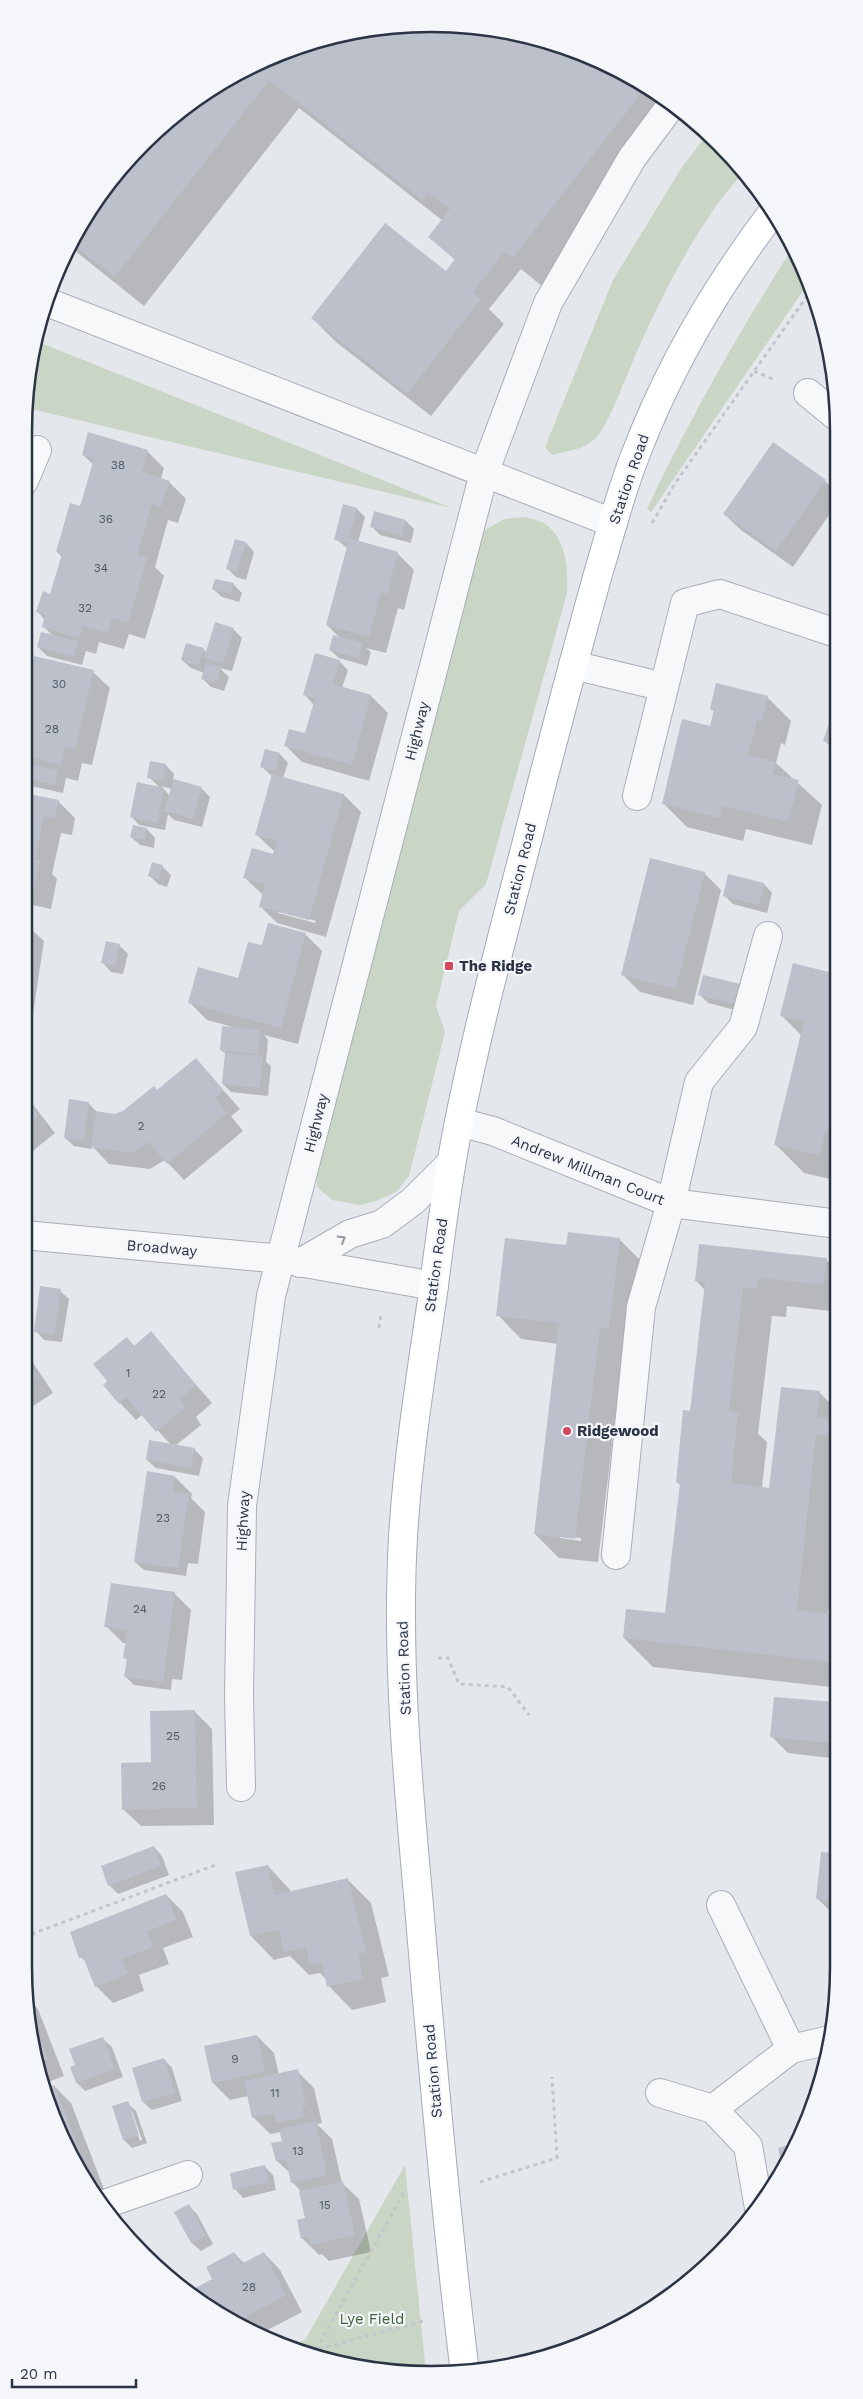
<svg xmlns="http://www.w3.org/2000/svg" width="863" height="2399" viewBox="0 0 863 2399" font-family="'Work Sans',sans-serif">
  <rect width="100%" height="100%" fill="#e4e7ec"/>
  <path fill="#c9d6c5" d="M 706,136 L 738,162 L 744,172 C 702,216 664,291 639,347 C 631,364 608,426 597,437 C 585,449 569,451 552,455 L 545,447 L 613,280 L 682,167 Z
    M 794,246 L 807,285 L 651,512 L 647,509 C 690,418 739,331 794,246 Z
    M 36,341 L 452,508 L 27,408 Z
    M 525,517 C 532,519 543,521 548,526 C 567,543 568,570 567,593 L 486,884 L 459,911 L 436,1006 L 445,1032 L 409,1176 L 396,1192 L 376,1201 L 360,1205 L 332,1200 L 317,1187 L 316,1159 L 480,533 L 504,519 Z
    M 405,2165 L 426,2373 L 379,2372 L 291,2345 L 305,2340 Z"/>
  <path fill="#0003" fill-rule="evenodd" d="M 458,25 L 537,38 L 636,79 L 678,113 L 542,286 L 521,269 L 489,309 L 504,324 L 431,416 L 336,342 L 312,318 L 452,277 L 455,260 L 430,237 L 443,221 L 299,108 L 144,306 L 69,246 L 108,184 L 162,125 L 227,79 L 300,45 L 378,27 Z
    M 147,451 L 164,468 L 161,479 L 169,482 L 186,499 L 178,523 L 168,520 L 155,567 L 164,576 L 145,639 L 129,634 L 124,649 L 99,642 L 96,654 L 86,651 L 82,665 L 47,656 L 38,647 L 53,636 L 44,627 L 45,620 L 38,612 L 51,596 L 62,557 L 57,552 L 81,508 L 94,465 L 83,455 Z
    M 825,481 L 836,492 L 836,505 L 793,567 L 741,530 L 724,514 Z
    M 344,505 L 357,509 L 365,517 L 358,542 L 397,553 L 414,570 L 404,610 L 398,608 L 386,653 L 366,648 L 371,652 L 367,666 L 339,658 L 330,650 L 340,638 L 327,625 L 348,549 L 336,539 Z
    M 406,521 L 414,529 L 411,543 L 380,535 L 371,526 Z
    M 246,543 L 254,552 L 246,580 L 236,577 L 227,568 Z
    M 233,584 L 242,593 L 239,602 L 222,597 L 213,589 Z
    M 233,629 L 242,638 L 232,671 L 220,668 L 229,677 L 224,691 L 211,687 L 202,678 L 204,673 L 191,668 L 182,660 L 203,649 L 207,653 Z
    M 35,657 L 93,672 L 110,688 L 92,765 L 82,763 L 78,781 L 66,778 L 63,793 L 31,786 L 24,778 L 24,704 Z
    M 339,661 L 348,670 L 342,688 L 371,696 L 388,713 L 369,781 L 302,762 L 285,745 L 306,735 L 314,705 L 304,694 Z
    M 767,697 L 791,721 L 785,745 L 781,743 L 776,763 L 822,805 L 812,845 L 746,829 L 743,841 L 687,827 L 663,803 L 711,728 L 715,712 L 711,709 Z
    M 836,707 L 837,753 L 824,740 Z
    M 280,754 L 288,763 L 283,778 L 344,795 L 361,812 L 326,937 L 277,923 L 260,906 L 263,895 L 245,878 L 274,856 L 275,852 L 256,834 L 272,776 L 262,767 ZM 278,911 L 316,921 L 315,923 L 278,913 Z
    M 151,763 L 166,765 L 174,774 L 173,780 L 201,788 L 210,797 L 202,827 L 174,820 L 168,814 L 165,830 L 139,825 L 131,816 L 160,788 L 149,777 ZM 161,786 L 172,789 L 170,796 Z
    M 24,794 L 58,801 L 75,818 L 72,835 L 61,833 L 52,874 L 57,879 L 51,909 L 24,903 Z
    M 147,829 L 155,838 L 154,848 L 140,845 L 131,837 Z
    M 162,866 L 171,875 L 167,887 L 158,884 L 150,876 Z
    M 704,873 L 721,890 L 693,1005 L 640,992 L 623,975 Z
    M 764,884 L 772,893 L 767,913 L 733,904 L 724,895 Z
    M 24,923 L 44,941 L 31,1027 L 24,1026 Z
    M 305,934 L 322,951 L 298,1044 L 264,1035 L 268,1040 L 266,1062 L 271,1066 L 268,1096 L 231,1092 L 223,1084 L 226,1054 L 221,1050 L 233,1027 L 207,1020 L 190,1003 L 239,980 L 263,947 Z
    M 119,945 L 128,954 L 123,974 L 111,972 L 103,963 Z
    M 794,965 L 837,975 L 838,1181 L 804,1173 L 775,1144 L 802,1036 L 782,1016 Z
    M 739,985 L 747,994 L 743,1012 L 708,1003 L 700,995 Z
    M 24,1040 L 28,1046 L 24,1049 Z
    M 196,1059 L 240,1109 L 231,1116 L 243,1131 L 184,1180 L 165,1160 L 150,1169 L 109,1164 L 92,1146 L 92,1149 L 74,1146 L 65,1138 L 88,1103 L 97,1112 L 114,1115 L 124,1112 L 157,1091 Z
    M 24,1093 L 55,1133 L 24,1158 Z
    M 619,1239 L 643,1263 L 623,1351 L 598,1562 L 559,1558 L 535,1534 L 558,1344 L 521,1339 L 498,1315 L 567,1247 ZM 560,1536 L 581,1538 L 581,1541 L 560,1538 Z
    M 826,1260 L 838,1271 L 838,1312 L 787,1306 L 786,1317 L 772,1316 L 758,1434 L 767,1442 L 762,1488 L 770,1489 L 819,1392 L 838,1411 L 838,1524 L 828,1615 L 838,1616 L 839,1688 L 653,1667 L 624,1638 L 666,1615 L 681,1486 L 677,1482 L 692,1412 L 705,1290 L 696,1281 Z
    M 60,1291 L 69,1299 L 62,1342 L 44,1340 L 36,1331 Z
    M 151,1333 L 212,1403 L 196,1417 L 201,1425 L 175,1446 L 194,1449 L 203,1458 L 199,1476 L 156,1468 L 147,1460 L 171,1445 L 143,1414 L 136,1420 L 120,1403 L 109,1381 L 127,1338 L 135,1347 Z
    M 24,1349 L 53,1393 L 24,1412 Z
    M 24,1417 L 31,1428 L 24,1433 Z
    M 175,1477 L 192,1494 L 191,1498 L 205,1512 L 198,1564 L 188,1563 L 186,1576 L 144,1570 L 135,1562 Z
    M 174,1593 L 191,1610 L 182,1680 L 172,1679 L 171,1690 L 134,1685 L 125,1676 L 128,1661 L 124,1657 L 126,1643 L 123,1643 L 106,1626 Z
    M 833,1704 L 839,1709 L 839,1759 L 788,1753 L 771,1736 Z
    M 195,1712 L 212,1729 L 214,1825 L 141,1826 L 124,1810 L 152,1764 Z
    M 154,1847 L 162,1856 L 169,1875 L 118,1894 L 110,1886 L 103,1867 Z
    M 839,1855 L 839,1920 L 818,1899 Z
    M 268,1866 L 292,1892 L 347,1879 L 371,1903 L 389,1976 L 381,1978 L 386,2002 L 352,2010 L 329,1986 L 327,1980 L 320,1973 L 309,1975 L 290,1956 L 274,1960 L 251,1936 Z
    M 166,1895 L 183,1912 L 193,1937 L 163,1948 L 169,1964 L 139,1975 L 144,1991 L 113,2003 L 96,1986 L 87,1963 L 81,1957 Z
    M 27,1997 L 38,2009 L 64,2076 L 43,2084 L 32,2047 Z
    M 257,2036 L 274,2053 L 279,2075 L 297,2071 L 314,2088 L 322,2123 L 317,2124 L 332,2139 L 342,2183 L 359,2199 L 371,2252 L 329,2261 L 322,2254 L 319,2255 L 302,2238 L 307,2219 L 302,2192 L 292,2182 L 291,2174 L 277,2161 L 283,2141 L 281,2132 L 270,2134 L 253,2117 L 248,2096 L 230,2100 L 213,2083 L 206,2047 Z
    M 103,2039 L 112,2047 L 123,2077 L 85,2091 L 77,2083 Z
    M 164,2059 L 172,2068 L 182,2101 L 152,2110 L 143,2102 Z
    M 54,2086 L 71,2103 L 104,2189 L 97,2192 L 55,2123 L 45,2090 Z
    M 127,2103 L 136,2111 L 147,2143 L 132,2148 L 124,2140 ZM 130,2111 L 132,2111 L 142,2140 L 140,2141 Z
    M 265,2167 L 273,2175 L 276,2190 L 243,2198 L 235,2189 Z
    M 189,2206 L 197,2214 L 213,2244 L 201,2251 L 192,2243 L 176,2213 Z
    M 128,2228 L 136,2236 L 146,2257 L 121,2230 Z
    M 234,2253 L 244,2263 L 264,2253 L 280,2270 L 302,2312 L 258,2335 L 251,2333 L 187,2293 L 214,2279 Z"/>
  <path fill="#bbc0ca" d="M 458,25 L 537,38 L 636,79 L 646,87 L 513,258 L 504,252 L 473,292 L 481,299 L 407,394 L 311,318 L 385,223 L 446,271 L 455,259 L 428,237 L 450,209 L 428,192 L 422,200 L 269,80 L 115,277 L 71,243 L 108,184 L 162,125 L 227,79 L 300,45 L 378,27 Z
    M 88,432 L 148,450 L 142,472 L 170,481 L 161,507 L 152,504 L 137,555 L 147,558 L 128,623 L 112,618 L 107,633 L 83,626 L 79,638 L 42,627 L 45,615 L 36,612 L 43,591 L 50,594 L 62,554 L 56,552 L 70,503 L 80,506 L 94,459 L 82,455 Z
    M 773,442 L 826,480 L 776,551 L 723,514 Z
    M 343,504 L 357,508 L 349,538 L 398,552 L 387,594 L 381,592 L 369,637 L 326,625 L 348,543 L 334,540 Z
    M 374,511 L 406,520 L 402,536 L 370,527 Z
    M 235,539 L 246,542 L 237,572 L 226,569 Z
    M 215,579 L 234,583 L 231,594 L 212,589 Z
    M 215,622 L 234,628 L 223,664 L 204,658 Z
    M 41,632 L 78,641 L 74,657 L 37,647 Z
    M 333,635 L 363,643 L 359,658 L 329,650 Z
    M 186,643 L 204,648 L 198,666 L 181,660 Z
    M 315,653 L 340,660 L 333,684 L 371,695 L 352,765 L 284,746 L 289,729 L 305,733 L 315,698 L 303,695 Z
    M 34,656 L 94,670 L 75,749 L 65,747 L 61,765 L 24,756 L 24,699 Z
    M 206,663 L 221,667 L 216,683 L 201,679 Z
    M 716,683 L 768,696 L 762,722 L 757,720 L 748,755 L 776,762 L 773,774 L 799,780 L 788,822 L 723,806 L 720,818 L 662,804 L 682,719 L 710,726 L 714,710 L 710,709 Z
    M 836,704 L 837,746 L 823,741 Z
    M 265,749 L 280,753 L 275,771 L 260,767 Z
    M 150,761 L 166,764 L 163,781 L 147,778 Z
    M 25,763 L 58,770 L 55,785 L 24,778 Z
    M 272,774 L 344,794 L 309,920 L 259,907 L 265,884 L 243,878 L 252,848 L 273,854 L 277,841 L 255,835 Z
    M 174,779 L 202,787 L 193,819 L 164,811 Z
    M 137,782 L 164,788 L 157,823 L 130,817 Z
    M 24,793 L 59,800 L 55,819 L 44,816 L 35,860 L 40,860 L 34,892 L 24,890 Z
    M 133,825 L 147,828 L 145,840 L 130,837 Z
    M 650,858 L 705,872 L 676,989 L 621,975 Z
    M 152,862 L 163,865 L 159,880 L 148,876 Z
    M 728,874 L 764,883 L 759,905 L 723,896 Z
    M 24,922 L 27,923 L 25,939 L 24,939 Z
    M 268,923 L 306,933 L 281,1028 L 188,1003 L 198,967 L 238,978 L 248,942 L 262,945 Z
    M 106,941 L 120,944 L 115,966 L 101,963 Z
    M 793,963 L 837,974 L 837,1135 L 825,1132 L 819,1155 L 774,1145 L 804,1021 L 780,1016 Z
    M 703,975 L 740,984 L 734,1004 L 698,995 Z
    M 222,1026 L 260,1030 L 258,1054 L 220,1050 Z
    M 225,1053 L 263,1056 L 260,1088 L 222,1084 Z
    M 196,1058 L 224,1091 L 215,1098 L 227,1113 L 167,1164 L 149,1142 L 133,1153 L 91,1147 L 96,1111 L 114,1114 L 123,1111 L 154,1086 L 157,1090 Z
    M 24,1096 L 39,1116 L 24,1127 Z
    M 69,1099 L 89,1102 L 84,1141 L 64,1138 Z
    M 568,1232 L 620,1238 L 609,1329 L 600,1327 L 575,1539 L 534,1534 L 559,1323 L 496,1316 L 505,1238 L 566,1245 Z
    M 699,1244 L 827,1258 L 823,1285 L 759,1278 L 757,1289 L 743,1287 L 729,1411 L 738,1412 L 731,1483 L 769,1488 L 781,1387 L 820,1391 L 817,1418 L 838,1420 L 838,1436 L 816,1434 L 797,1610 L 838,1615 L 838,1663 L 623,1638 L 626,1609 L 665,1613 L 680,1483 L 676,1483 L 683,1410 L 690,1411 L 705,1282 L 695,1281 Z
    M 40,1286 L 61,1289 L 54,1334 L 34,1332 Z
    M 151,1331 L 196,1385 L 180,1399 L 185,1407 L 156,1432 L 126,1397 L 119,1404 L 103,1385 L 107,1381 L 93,1364 L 127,1337 L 134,1346 Z
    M 24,1355 L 37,1376 L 24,1385 Z
    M 149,1440 L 195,1448 L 191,1468 L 146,1460 Z
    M 147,1471 L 175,1476 L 173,1492 L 189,1494 L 178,1568 L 134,1562 Z
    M 837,1478 L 838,1478 L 838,1506 L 834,1505 Z
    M 111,1583 L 175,1592 L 163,1682 L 124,1677 L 127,1659 L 123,1658 L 127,1630 L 104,1627 Z
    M 774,1697 L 834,1702 L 829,1743 L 770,1737 Z
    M 195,1710 L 197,1808 L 122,1810 L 121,1763 L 151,1762 L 150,1711 Z
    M 154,1846 L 161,1866 L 108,1886 L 101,1866 Z
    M 821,1852 L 839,1853 L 839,1902 L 816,1899 Z
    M 268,1865 L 274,1895 L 348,1878 L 366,1952 L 358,1954 L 363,1979 L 327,1987 L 322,1962 L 310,1965 L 306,1947 L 284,1952 L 279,1930 L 250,1936 L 235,1872 Z
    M 166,1894 L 177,1920 L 147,1931 L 153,1947 L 122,1959 L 128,1974 L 95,1987 L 83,1957 L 79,1958 L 70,1932 Z
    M 28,2007 L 48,2059 L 37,2063 L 32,2047 Z
    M 257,2035 L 265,2072 L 212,2083 L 204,2046 Z
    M 103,2037 L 115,2069 L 76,2083 L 70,2067 L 75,2065 L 69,2049 Z
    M 164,2058 L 175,2093 L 142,2102 L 132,2068 Z
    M 298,2069 L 306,2106 L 302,2107 L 304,2117 L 276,2123 L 274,2113 L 252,2118 L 244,2081 Z
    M 54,2085 L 88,2172 L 86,2173 L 55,2123 L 44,2089 Z
    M 128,2101 L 139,2135 L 123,2140 L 112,2106 Z
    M 316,2121 L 327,2175 L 291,2183 L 286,2159 L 276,2161 L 271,2143 L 282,2141 L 279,2129 Z
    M 793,2144 L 782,2168 L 778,2148 Z
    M 265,2165 L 268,2182 L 233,2190 L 230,2173 Z
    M 343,2181 L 355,2235 L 311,2245 L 309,2237 L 301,2239 L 297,2220 L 305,2218 L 299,2191 Z
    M 189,2204 L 206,2235 L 191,2243 L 174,2212 Z
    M 128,2226 L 140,2250 L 120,2229 Z
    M 234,2252 L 241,2264 L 264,2252 L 286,2295 L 234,2323 L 186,2293 L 212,2279 L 206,2267 Z"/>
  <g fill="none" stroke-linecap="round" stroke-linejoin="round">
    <defs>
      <path id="minor" d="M 47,302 L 613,523
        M 808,393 L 836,416
        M 24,481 L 37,450
        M 573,665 L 664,687
        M 637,796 L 685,603 L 720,594 L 833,632
        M 459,1122 L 493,1131 L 671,1203 L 838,1224
        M 24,1235 L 282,1259 L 434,1286
        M 300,1263 L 350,1234 L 382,1224 L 413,1201 L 451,1163
        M 616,1555 L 641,1307 L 671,1203 L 699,1082 L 743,1027 L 768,936
        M 241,1787 L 239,1696 L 242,1506 L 271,1296 L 484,473 L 548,303 L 632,158 L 670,107
        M 721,1905 L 791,2049
        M 660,2093 L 713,2109 L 748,2146 L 759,2208
        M 713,2109 L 791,2049 L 830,2040
        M 105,2204 L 188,2175"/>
      <path id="major" d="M 465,2373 C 446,2218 432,2062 419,1906 C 408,1784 396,1659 403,1537 C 408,1455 421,1374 433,1293 C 440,1237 447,1182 458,1127 C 481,1010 514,894 543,779 C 561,710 579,642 598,574 C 610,534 620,494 635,456 C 668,369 716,287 772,213"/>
    </defs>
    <use href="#minor" stroke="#a9aeb7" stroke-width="30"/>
    <use href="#major" stroke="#a3abb8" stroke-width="30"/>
    <path stroke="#c2c5cb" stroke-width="3" stroke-dasharray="4 4" stroke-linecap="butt" d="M 754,371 L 775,380
      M 652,523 L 676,482 L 810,292
      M 379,1328 L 381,1313
      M 438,1658 L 448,1658 L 459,1684 L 508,1687 L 529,1715
      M 24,1937 L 218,1864
      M 480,2182 L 557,2158 L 552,2077
      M 316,2350 L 403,2194 L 408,2194
      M 311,2351 L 423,2321"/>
    <use href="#minor" stroke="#f7f8fa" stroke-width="28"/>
    <use href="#major" stroke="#fff" stroke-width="28"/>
  </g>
  <defs><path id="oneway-chevron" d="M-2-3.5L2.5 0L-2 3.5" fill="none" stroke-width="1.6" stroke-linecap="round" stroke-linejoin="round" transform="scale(1.25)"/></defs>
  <use stroke="#9196a0" href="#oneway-chevron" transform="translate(342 1239) rotate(-30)"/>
  <g fill="#d1495b" stroke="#f4f6f9" stroke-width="2">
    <rect x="444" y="961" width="10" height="10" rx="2.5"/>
    <circle cx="567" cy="1431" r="5"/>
  </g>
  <g text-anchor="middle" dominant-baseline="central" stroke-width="4.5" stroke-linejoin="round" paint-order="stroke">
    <g font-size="12" fill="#4f5766">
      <text x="118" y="465">38</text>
      <text x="106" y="519">36</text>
      <text x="101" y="568">34</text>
      <text x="85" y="608">32</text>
      <text x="59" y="684">30</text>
      <text x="52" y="729">28</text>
      <text x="141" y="1126">2</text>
      <text x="128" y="1373">1</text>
      <text x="159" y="1394">22</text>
      <text x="163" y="1518">23</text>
      <text x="140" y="1609">24</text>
      <text x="173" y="1736">25</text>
      <text x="159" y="1786">26</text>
      <text x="235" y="2059">9</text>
      <text x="275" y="2093">11</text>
      <text x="298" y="2151">13</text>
      <text x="325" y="2205">15</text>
      <text x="249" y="2287">28</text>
    </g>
    <g font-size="15" fill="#2b3445" stroke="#f4f6f9">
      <text transform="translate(629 479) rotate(-71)">Station Road</text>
      <text transform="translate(417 731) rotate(-76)">Highway</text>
      <text transform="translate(520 869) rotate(-76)">Station Road</text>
      <text transform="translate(316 1123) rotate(-76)">Highway</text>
      <text transform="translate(588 1170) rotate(22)">Andrew Millman Court</text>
      <text transform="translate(162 1248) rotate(5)">Broadway</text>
      <text transform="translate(436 1265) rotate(-82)">Station Road</text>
      <text transform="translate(243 1521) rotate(-87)">Highway</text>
      <text transform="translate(404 1668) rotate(-92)">Station Road</text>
      <text transform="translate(433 2071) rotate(-95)">Station Road</text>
    </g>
    <g font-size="15" font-weight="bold" fill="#2b3445" stroke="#f4f6f9" text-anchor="start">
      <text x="459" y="966">The Ridge</text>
      <text x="577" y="1431">Ridgewood</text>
    </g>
    <g font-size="15" fill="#3f6138" stroke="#f4f6f9">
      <text x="372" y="2319">Lye Field</text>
    </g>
  </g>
  <path d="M0 0H863V2399H0ZM431 32H431A399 399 0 0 1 830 431V1967A399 399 0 0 1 431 2366H431A399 399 0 0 1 32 1967V431A399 399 0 0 1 431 32Z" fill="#f4f6f9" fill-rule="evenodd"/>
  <path fill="none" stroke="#2b3445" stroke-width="2.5" d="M431 32H431A399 399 0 0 1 830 431V1967A399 399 0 0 1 431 2366H431A399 399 0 0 1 32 1967V431A399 399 0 0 1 431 32Z"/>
  <path d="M12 2379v8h124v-8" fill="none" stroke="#2b3445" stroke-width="2.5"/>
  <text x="20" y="2379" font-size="15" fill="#2b3445" stroke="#f4f6f9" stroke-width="4" paint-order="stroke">20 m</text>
</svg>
